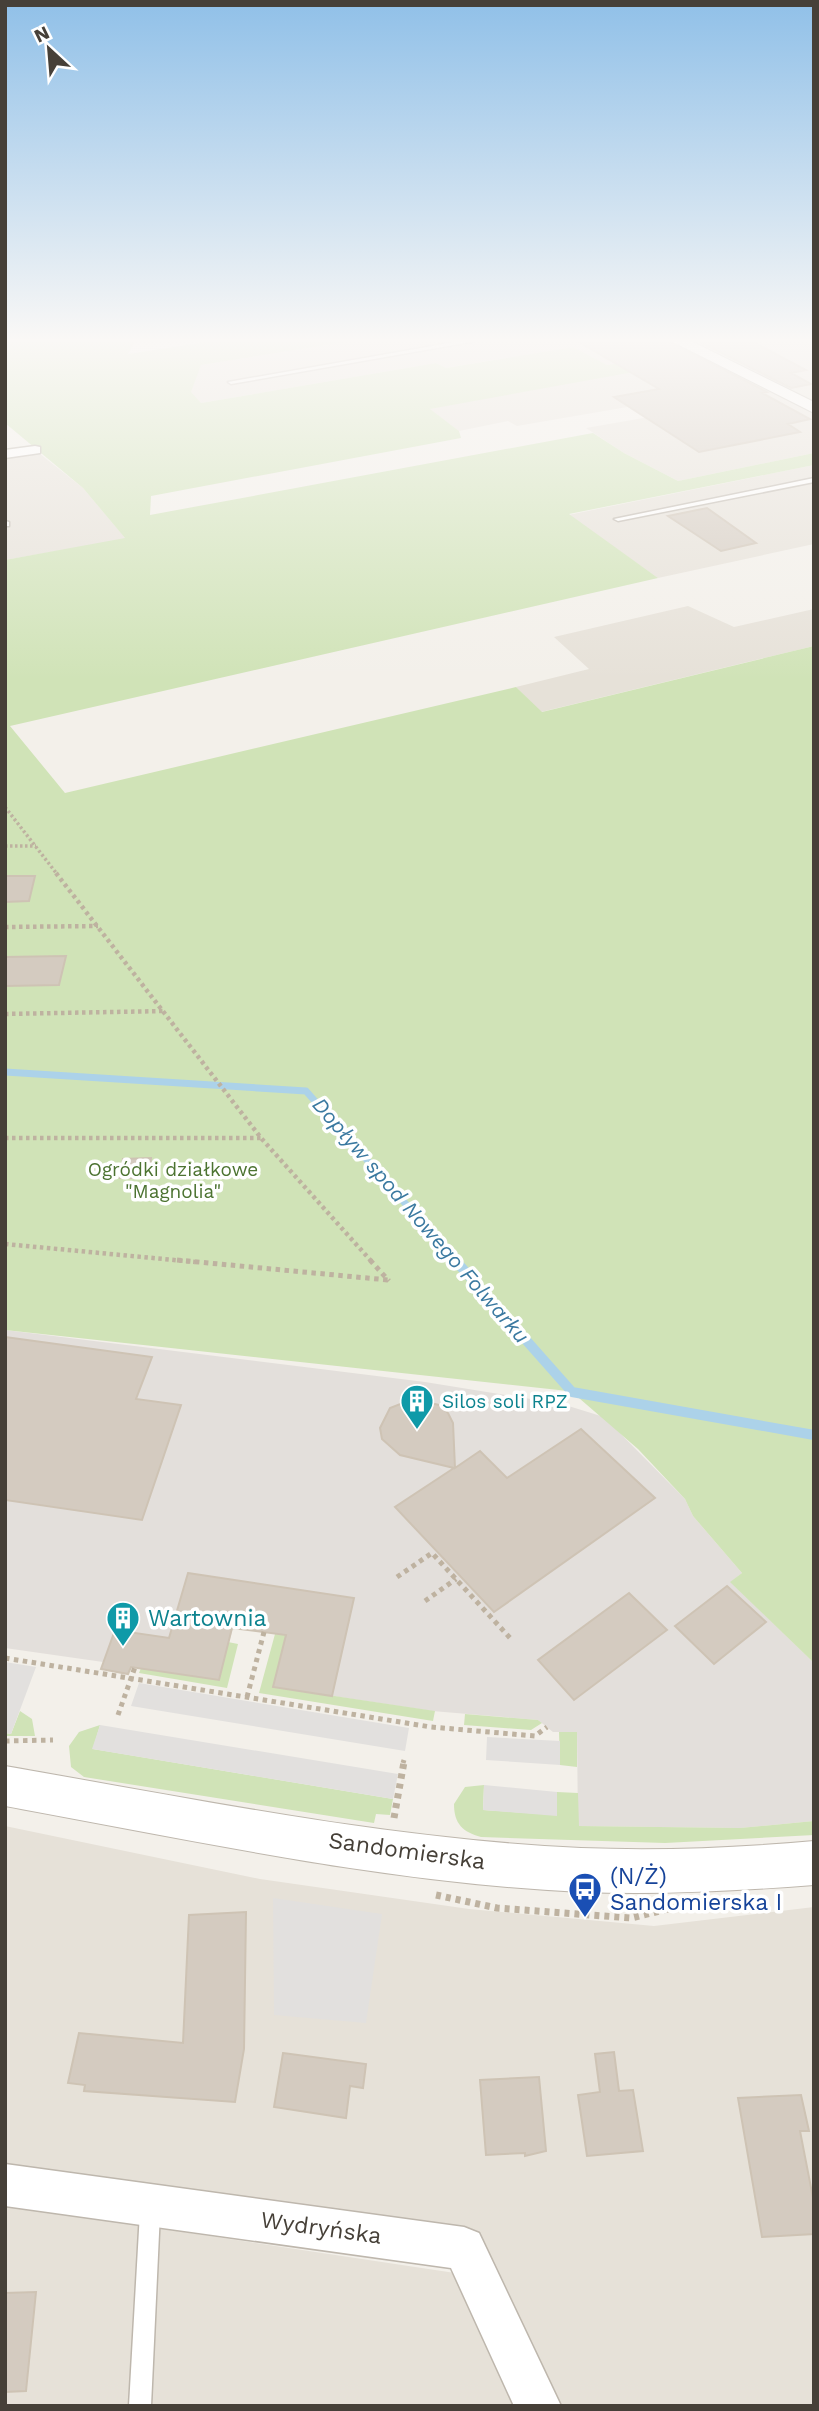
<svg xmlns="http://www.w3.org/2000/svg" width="819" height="2411" viewBox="0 0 819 2411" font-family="'Work Sans',sans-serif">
  <rect width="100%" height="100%" fill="#f3f0ea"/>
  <path fill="#e6e1d8" d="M 345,342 L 814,342 L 814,453 L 678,481 L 624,453 L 586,428 L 655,416 L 639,405 L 517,426 L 508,421 L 459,431 L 429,409 L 684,353 L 607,365 L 573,347 L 445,368 L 436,363 L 201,403 L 190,392 L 201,365 Z
    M 35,450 L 83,488 L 126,539 L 5,560 L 5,454 Z
    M 814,465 L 814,544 L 658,578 L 568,515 Z
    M 688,606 L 734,627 L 814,609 L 814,646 L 541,712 L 516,687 L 589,669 L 554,637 Z
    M 5,1826 L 260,1879 L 469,1909 L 654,1926 L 814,1907 L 814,2406 L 538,2406 L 456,2229 L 5,2173 Z
    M 5,2205 L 455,2273 L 514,2406 L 5,2406 Z"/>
  <path fill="#e3dfdb" d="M 5,1330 L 425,1382 L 562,1404 L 604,1417 L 685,1499 L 693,1516 L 742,1573 L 731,1582 L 814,1663 L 814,1821 L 740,1828 L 578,1826 L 577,1732 L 553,1732 L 538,1720 L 432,1711 L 273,1687 L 285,1635 L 233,1628 L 219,1680 L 131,1666 L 128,1674 L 101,1669 L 103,1662 L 5,1648 Z"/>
  <path fill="#d0e3b7" d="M 5,342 L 135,342 L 128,354 L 206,342 L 345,342 L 201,365 L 191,392 L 201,403 L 436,363 L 446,368 L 573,347 L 607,365 L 684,353 L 700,360 L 430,409 L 459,431 L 461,438 L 151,496 L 150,515 L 593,433 L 624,453 L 678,481 L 814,453 L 814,465 L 569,514 L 658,578 L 10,726 L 65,793 L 516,687 L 542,712 L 814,646 L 814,1663 L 730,1582 L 742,1573 L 693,1516 L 685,1499 L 638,1449 L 572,1392 L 530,1344 L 568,1391 L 5,1330 L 5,560 L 125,538 L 83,488 L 5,423 Z
    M 275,1634 L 286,1635 L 274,1687 L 435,1711 L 433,1721 L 259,1693 Z
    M 228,1642 L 238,1644 L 227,1688 L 139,1673 L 141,1668 L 218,1680 Z
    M 20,1711 L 32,1719 L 35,1736 L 5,1736 L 5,1733 L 11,1734 Z
    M 465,1714 L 538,1720 L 542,1723 L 531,1730 L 464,1725 Z
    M 100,1725 L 93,1749 L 393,1799 L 390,1815 L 376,1814 L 374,1823 L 84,1777 L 71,1767 L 69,1746 L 79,1732 Z
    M 559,1732 L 577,1732 L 577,1767 L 560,1765 Z
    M 484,1785 L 483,1810 L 557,1815 L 557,1792 L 578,1793 L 579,1826 L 740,1828 L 814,1821 L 814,1835 L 665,1843 L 481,1837 C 463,1832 454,1824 454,1804 L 465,1787 Z"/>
  <path fill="#e2e0de" d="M 5,1662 L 36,1667 L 11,1734 L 5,1733 Z
    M 139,1683 L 409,1728 L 405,1751 L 131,1706 Z
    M 100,1725 L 398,1774 L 393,1799 L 92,1749 Z
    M 487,1737 L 560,1741 L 560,1765 L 486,1760 Z
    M 484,1785 L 557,1792 L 557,1816 L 483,1810 Z
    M 273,1898 L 382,1914 L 366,2023 L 274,2015 Z"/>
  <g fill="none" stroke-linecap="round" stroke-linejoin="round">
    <path stroke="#acd2e9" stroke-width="7" d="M 5,1072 L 306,1091 L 457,1262"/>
    <path stroke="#acd2e9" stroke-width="10" d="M 455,1260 L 572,1392 L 814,1435"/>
  </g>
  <path fill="#d4cbc0" stroke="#cec3b4" stroke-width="2" d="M 579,342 L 670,342 L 767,392 L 762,393 L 810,419 L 788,424 L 800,432 L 699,452 L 614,397 L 659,389 Z
    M 700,342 L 753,342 L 806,370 L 791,373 L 811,384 L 791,388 Z
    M 707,508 L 756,543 L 721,551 L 668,516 Z
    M 5,876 L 35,876 L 29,901 L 5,902 Z
    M 66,956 L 59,985 L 5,986 L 5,957 Z
    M 151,1158 L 149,1178 L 120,1178 L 123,1159 Z
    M 5,1337 L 152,1357 L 136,1399 L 181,1405 L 142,1520 L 5,1500 Z
    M 413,1399 L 439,1405 L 448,1413 L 453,1423 L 455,1468 L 480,1451 L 507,1478 L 581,1429 L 655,1498 L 494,1612 L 395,1507 L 454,1468 L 400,1455 L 382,1439 L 380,1428 L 390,1408 Z
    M 188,1573 L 354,1598 L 332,1696 L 273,1687 L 286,1635 L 232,1628 L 219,1680 L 131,1667 L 128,1674 L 101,1669 L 115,1630 L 169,1638 Z
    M 727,1586 L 766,1622 L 714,1664 L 675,1626 Z
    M 629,1593 L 667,1630 L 574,1700 L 538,1660 Z
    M 246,1912 L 244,2049 L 235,2102 L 84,2091 L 85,2085 L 68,2083 L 79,2033 L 183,2043 L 189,1915 Z
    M 614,2052 L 619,2091 L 633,2090 L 643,2151 L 587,2156 L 578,2095 L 600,2092 L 595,2054 Z
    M 283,2053 L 366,2064 L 363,2088 L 350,2086 L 346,2118 L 274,2107 Z
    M 539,2077 L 546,2151 L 525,2156 L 525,2153 L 486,2155 L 480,2080 Z
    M 801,2095 L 809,2131 L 800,2131 L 814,2203 L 814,2234 L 762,2237 L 738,2098 Z
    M 36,2292 L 26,2391 L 5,2392 L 5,2293 Z"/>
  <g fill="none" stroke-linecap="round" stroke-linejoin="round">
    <defs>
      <path id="service" d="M 455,342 L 471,342 L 231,384 L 228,382 Z
        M 814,478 L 814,482 L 618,521 L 614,519 Z
        M 5,521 L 9,522 L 9,526 L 5,526 Z
        M 150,2202 L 157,2205 L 160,2212 L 151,2406 L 129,2406 L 140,2212 L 143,2205 Z"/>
      <path id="minor" d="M 35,446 L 40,447 L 40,453 L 5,458 L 5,450 Z
        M 5,2164 L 464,2227 L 479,2233 L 561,2406 L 514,2406 L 451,2268 L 5,2206 Z"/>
      <path id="tertiary" d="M 673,342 L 693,342 L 814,402 L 814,413 Z
        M 5,1766 C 196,1799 387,1839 581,1848 C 659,1851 736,1848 814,1841 L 814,1885 C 736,1891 659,1895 581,1892 C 387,1883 196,1841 5,1806 Z"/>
    </defs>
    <use href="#service" stroke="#beb7ad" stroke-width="3"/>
    <use href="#minor" stroke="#beb7ad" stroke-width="3"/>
    <use href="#tertiary" stroke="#beb7ad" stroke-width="2"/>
    <path stroke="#beb2a0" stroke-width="3.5" stroke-dasharray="2.5 2.5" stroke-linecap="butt" d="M 5,807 L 57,874
      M 5,846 L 36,846"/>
    <path stroke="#beb2a0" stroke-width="4.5" stroke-dasharray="3.5 3.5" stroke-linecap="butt" d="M 56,873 L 261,1138 L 372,1262
      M 5,927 L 98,926
      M 5,1014 L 165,1011
      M 5,1138 L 261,1138
      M 5,1244 L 195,1262"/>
    <path stroke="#beb2a0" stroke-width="5" stroke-dasharray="4.5 4.5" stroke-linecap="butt" d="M 177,1260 L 388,1280
      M 370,1260 L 389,1281
      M 397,1577 L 432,1553 L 511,1639
      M 425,1601 L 456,1579
      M 5,1658 L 431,1727 L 535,1736 L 547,1727
      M 247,1697 L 264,1632
      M 118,1715 L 135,1667
      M 5,1741 L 53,1740
      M 403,1763 L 404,1760"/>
    <path stroke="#beb2a0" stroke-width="7" stroke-dasharray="5 5" stroke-linecap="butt" d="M 394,1818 L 404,1762
      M 436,1895 L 497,1908 L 631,1918 L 676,1907"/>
    <use href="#service" fill="#fff" fill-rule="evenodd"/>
    <use href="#minor" fill="#fff" fill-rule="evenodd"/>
    <use href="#tertiary" fill="#fff" fill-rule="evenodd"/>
  </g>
  <linearGradient id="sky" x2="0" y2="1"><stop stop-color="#90c0e8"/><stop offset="0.5" stop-color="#faf8f6"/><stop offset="1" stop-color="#faf8f6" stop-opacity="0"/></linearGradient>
  <rect width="819" height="680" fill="url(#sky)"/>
  <defs>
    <symbol id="building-pin" viewBox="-11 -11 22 30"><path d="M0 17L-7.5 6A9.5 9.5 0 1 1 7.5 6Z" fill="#0f9aa8" stroke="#fff"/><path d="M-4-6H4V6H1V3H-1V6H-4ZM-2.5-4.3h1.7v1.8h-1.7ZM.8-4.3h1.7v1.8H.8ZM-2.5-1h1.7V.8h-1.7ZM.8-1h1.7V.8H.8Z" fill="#fff"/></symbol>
    <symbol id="bus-pin" viewBox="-11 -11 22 30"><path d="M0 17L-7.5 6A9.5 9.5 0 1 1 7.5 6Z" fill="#1a4fb4" stroke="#fff"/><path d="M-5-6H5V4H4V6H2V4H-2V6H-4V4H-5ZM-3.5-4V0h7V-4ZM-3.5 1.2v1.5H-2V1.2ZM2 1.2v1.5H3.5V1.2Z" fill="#fff"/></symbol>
  </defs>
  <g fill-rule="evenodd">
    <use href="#building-pin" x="398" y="1382" width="38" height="52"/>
    <use href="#building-pin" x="104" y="1599" width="38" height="52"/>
    <use href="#bus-pin" x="566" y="1870" width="38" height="52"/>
  </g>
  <g text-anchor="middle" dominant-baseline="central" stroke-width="7" stroke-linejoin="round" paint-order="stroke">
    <g font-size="19" fill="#4c7331" stroke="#fff">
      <text x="173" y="1169">Ogródki działkowe<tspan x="173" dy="22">"Magnolia"</tspan></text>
    </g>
    <g font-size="19" fill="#0d838f" stroke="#fff" text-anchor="start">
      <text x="442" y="1401">Silos soli RPZ</text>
    </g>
    <g font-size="21" font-style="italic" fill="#3a79a0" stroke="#fff">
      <text transform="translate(421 1220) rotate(49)">Dopływ spod Nowego Folwarku</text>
    </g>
    <g font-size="23" fill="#0d838f" stroke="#fff" text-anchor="start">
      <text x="148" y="1618">Wartownia</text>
    </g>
    <g font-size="23" fill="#464038" stroke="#fff">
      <text transform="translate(407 1851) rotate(8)">Sandomierska</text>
      <text transform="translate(321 2228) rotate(8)">Wydryńska</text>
    </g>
    <g font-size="23" fill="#164399" stroke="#fff" text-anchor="start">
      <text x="610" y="1876">(N/Ż)<tspan x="610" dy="26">Sandomierska I</tspan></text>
    </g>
  </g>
  <rect width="819" height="2411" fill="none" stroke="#464038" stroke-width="14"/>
  <g transform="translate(49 49) rotate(334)" stroke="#ffffff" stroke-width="5" paint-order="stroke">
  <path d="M0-5L12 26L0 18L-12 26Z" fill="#464038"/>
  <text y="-10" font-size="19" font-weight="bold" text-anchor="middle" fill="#464038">N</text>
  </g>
</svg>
